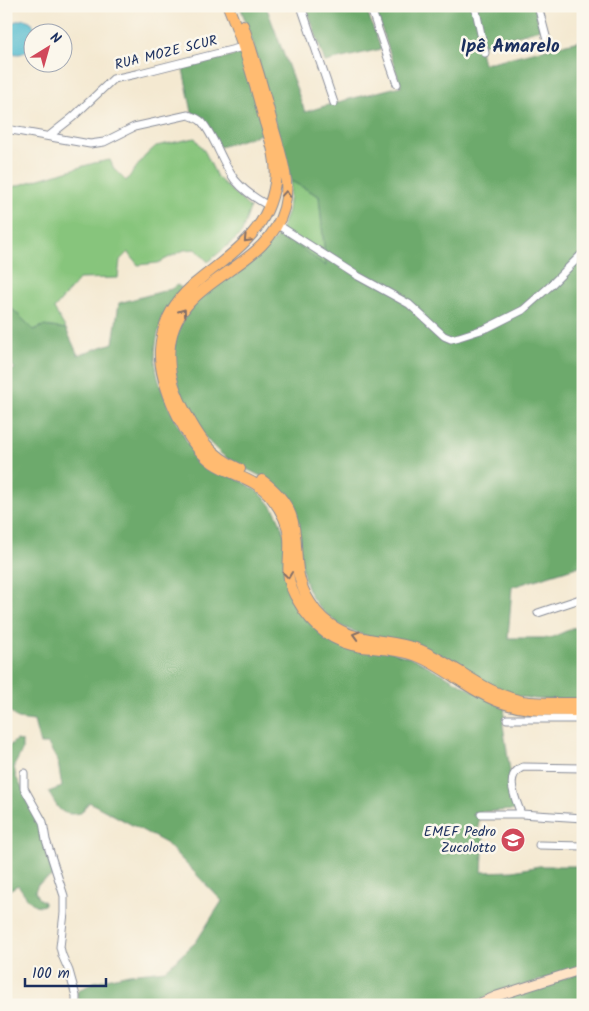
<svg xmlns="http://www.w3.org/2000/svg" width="589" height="1011" viewBox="0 0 589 1011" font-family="Kalam,sans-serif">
  <rect width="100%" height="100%" fill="#fbf7ec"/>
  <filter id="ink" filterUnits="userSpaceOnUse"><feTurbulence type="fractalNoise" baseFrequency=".02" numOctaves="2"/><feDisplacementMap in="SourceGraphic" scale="10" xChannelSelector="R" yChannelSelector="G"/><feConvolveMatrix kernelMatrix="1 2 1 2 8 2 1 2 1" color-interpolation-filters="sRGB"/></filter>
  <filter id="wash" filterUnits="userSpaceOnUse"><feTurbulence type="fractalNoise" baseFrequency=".0096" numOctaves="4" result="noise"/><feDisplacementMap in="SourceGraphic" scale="20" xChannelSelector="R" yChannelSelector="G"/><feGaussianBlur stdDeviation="1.12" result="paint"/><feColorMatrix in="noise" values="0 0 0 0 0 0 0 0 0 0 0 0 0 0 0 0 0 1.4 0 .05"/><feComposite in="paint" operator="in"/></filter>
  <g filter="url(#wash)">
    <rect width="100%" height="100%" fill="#f4e9d1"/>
    <path fill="#87c57c" stroke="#517a6d" d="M 195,138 L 205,152 L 217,177 L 250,208 L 242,232 L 238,237 L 208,262 L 196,249 L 184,250 L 158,263 L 138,265 L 128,252 L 120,260 L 118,278 L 79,279 L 54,309 L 66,329 L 43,326 L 34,330 L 6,303 L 6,189 L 94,163 L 110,160 L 114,169 L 126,181 L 145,156 L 156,146 Z
      M 291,181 L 319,196 L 326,266 L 280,233 L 288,210 Z"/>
    <path fill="#6daa6c" stroke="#446c65" d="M 240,6 L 266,6 L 305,112 L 338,102 L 401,86 L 374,6 L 534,6 L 540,29 L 479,46 L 483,64 L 583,40 L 583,565 L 512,587 L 508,638 L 550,638 L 583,624 L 583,700 L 535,699 L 514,696 L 341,626 C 329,617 317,608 310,594 C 294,563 308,527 286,496 C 268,473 237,470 217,450 C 197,431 181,403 176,375 C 160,292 240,285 280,233 L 326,266 L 319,196 L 291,181 L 253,43 Z
      M 306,6 L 335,6 L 337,11 L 352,6 L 365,6 L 381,49 L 325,62 Z
      M 242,53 L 264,133 L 220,147 L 203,119 L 192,112 L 183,69 Z
      M 177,285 L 182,288 C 160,315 148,349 160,384 C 164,397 171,409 177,422 C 183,433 189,449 199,457 C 222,476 252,480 271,505 C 289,530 292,578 298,608 L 398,654 L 415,659 L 505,708 L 503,725 L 510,771 L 508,787 L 516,810 L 479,812 L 478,833 L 484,834 L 482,872 L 513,871 L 539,866 L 583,866 L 583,967 L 478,1000 L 470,1005 L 78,1005 L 77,992 L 94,982 L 129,974 L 165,970 L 196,942 L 222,901 L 166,843 L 89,802 L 81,813 C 59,817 59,808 48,792 L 62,787 L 58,762 L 48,744 L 40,744 L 34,721 L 17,719 L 12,713 L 6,711 L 6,373 L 15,369 L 6,358 L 6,303 L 34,330 L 43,326 L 66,329 L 78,355 L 113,343 L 119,303 L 171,289 Z
      M 16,740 L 22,741 L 22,751 L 14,766 L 16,777 L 41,821 L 44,846 L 54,875 L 38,884 L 35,891 L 38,898 L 44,902 L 44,905 C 32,910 25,894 18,885 L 6,892 L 6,749 Z
      M 583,972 L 583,1005 L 484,1005 Z"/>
    <path fill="#51bace" stroke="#367496" d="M 24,19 L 30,21 L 39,32 L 32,32 C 32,50 23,60 6,50 L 6,24 Z"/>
  </g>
  <g filter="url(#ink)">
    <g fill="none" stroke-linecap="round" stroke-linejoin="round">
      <defs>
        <path id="minor" d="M 301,6 L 334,103
          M 370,6 L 397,84
          M 475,6 L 485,53
          M 538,6 L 548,44
          M 6,129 L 90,144 L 104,142 L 134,127 L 188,115 C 194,117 198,118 202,122 C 215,137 222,163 235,180 C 245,192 256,199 269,206
          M 49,136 L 73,117 L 113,79 L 136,74 L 247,46
          M 278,225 L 356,275 L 409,304 L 444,336 L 451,339 L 459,337 L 487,328 L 523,310 L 549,287 L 583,253
          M 538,613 L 583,598
          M 507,719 L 583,719
          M 24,773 L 24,788 L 43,822 L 46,840 L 64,896 L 64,913 L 60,947 L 62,955 L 69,971 L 76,996 L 76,1005
          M 481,814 L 521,814 L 583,818
          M 521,814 C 516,799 503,775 523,767 L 583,768
          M 539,845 L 583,846"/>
        <path id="secondary" d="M 476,1005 L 497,996 L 583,969"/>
        <path id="primary" d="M 228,6 C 244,44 255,84 265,123 C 271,142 278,163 275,183 C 272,202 265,219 252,234 C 218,275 164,287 160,350 C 158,382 186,445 213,463 C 231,475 254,478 270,496 C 279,507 288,522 289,537 C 291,564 282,575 298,601 C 312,626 333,643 362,647 C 380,649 399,649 417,656 C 442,666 463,685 488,697 C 518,712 550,711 583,711
          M 240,469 C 209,455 198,436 183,407 C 173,387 167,368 170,345 C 178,276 267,272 284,208 C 291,182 281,155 274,130 C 265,94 255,59 243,25
          M 262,480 C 317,520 281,558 310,602 C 317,614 328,624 340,630 C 365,643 395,639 421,650 C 456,665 484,693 522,701 C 542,704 563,703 583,703"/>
      </defs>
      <use href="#minor" stroke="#888c98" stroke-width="9"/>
      <use href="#secondary" stroke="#888c98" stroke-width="11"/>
      <use href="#primary" stroke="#888c98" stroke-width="12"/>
      <use href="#minor" stroke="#fff" stroke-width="7"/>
      <use href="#secondary" stroke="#ffe4c6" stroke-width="9"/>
      <use href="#primary" stroke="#ffbb71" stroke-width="10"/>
    </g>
    <defs><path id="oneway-chevron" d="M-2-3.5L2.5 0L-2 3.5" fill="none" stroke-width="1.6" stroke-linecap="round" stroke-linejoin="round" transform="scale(1.25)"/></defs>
    <g stroke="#826e67">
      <use href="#oneway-chevron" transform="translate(286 194) rotate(-86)"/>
      <use href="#oneway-chevron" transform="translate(247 239) rotate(134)"/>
      <use href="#oneway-chevron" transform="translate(183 312) rotate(-55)"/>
      <use href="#oneway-chevron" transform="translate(288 575) rotate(84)"/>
      <use href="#oneway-chevron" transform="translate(356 635) rotate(-164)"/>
    </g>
  </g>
  <defs>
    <symbol id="school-disc" viewBox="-11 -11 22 22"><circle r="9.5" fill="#d1495b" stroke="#fbf7ec"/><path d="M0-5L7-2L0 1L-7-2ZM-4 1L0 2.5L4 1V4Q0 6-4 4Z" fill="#fff"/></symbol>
  </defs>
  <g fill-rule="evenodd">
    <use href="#school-disc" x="499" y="826" width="28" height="28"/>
  </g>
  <g text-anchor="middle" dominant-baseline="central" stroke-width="5" stroke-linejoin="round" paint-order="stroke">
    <g font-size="14" fill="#1b2f5e" stroke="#fbf7ec">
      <text transform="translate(166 53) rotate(-14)">RUA MOZE SCUR</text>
    </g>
    <g font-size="14" fill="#1b2f5e" stroke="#fbf7ec" text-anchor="end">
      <text x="496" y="832">EMEF Pedro<tspan x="496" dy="16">Zucolotto</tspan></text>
    </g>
    <g font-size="19" font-weight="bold" fill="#1b2f5e" stroke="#fbf7ec">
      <text x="510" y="47">Ipê Amarelo</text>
    </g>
  </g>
  <rect width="589" height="1011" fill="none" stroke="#fbf7ec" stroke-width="25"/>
  <g transform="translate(48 48) rotate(37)"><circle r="24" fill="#fbf7ec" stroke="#a1a7b3"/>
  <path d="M0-4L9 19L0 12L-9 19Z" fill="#d1495b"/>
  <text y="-8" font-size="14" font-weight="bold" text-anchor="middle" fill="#1b2f5e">N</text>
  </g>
  <path d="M25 978v8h81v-8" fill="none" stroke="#1b2f5e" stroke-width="2.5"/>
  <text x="32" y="978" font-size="15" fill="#1b2f5e" stroke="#fbf7ec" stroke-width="4" paint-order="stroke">100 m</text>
</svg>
